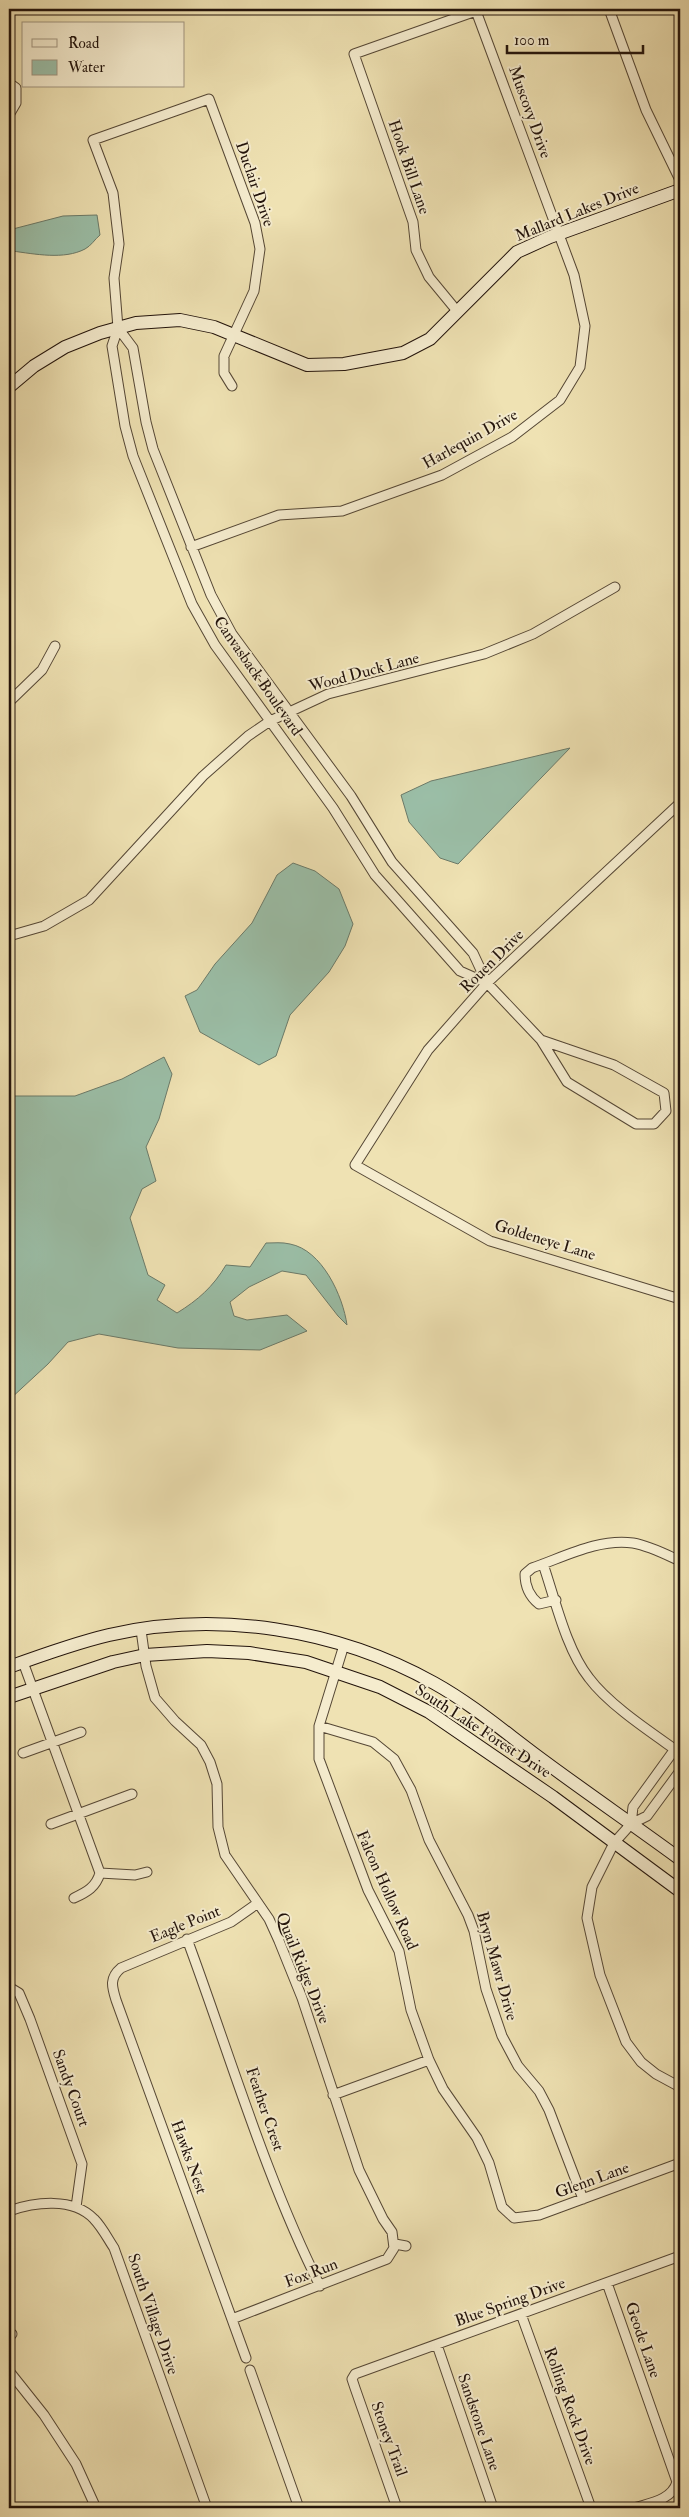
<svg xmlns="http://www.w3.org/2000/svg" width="689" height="2517" viewBox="0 0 689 2517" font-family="'IM FELL Double Pica',serif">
  <rect width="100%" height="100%" fill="#efe2b3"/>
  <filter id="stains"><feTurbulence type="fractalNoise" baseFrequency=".004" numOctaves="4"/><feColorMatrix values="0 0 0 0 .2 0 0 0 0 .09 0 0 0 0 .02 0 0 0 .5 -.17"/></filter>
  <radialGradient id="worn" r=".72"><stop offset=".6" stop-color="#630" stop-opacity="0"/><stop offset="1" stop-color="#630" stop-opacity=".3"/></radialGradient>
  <path fill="#9bbfa8" stroke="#6b7a69" d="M 97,215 L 100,235 C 95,239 91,246 85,249 C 64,260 35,254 12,251 L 9,230 L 63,216 Z
    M 570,748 L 458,864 L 440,858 L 409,822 L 401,795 L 431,781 Z
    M 293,863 L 315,871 L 339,889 L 353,924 L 345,946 L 329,972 L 290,1015 L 276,1056 L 259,1065 L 200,1032 L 185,996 L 197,990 L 215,964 L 252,923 L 277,875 Z
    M 164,1057 L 172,1074 L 159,1119 L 146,1147 L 156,1181 L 142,1189 L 130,1218 L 148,1275 L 165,1285 L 157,1300 L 177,1313 C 198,1300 213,1287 226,1265 L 250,1267 L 266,1243 C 274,1243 282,1242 290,1244 C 322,1250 343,1296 347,1325 L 338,1316 L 306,1275 L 282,1271 L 249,1287 L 230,1302 L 234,1316 L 247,1320 L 287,1315 L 307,1331 L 260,1350 L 178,1348 L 99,1334 L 68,1342 L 48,1364 L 9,1400 L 9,1096 L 75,1096 L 122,1079 Z"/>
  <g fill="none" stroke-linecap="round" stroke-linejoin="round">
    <defs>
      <path id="street" d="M 609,9 L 646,110 L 680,180
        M 9,83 L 16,88 L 16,103 L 9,115
        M 118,328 L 133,348 L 146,422 L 153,449 L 211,595 L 232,634 L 351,796 L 392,862 L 473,953 L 487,983 L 541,1040 L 614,1065 L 664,1093 L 666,1111 L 654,1124 L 636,1124 L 567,1082 L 541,1040
        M 232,386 L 224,373 L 224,356 L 254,291 L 260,249 L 255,223 L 209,99 L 93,140 L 113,193 L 119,244 L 114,278 L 118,328 L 112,346 L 125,426 L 133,456 L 192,604 L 215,645 L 333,808 L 375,875 L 460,971 L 487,983
        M 191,547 L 279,515 L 342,511 L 442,475 L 512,437 L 560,400 L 580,367 L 585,326 L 574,275 L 476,11 L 354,54 L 413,222 L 416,250 L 429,277 L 457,311
        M 9,702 L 42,670 L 55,646
        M 680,803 L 487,983 L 428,1050 L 355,1165 L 490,1241 L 680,1299
        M 9,936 L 44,926 L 89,900 L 203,776 L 248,736 L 270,721 L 328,694 L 484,654 L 533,634 L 615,587
        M 543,1564 C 555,1599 566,1649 589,1678 C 609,1705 652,1733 680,1753
        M 556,1600 L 539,1604 C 529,1596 525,1586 525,1574 L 532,1568 C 564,1557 599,1538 633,1543 C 650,1546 665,1554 680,1561
        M 141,1630 L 146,1666 L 155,1698 L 175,1721 L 201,1745 L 210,1762 L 217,1784 L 218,1827 L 225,1855 L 269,1919 L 279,1941 L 302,1998 L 359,2170 L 383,2219 L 392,2232 L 394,2248 L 387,2259 L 232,2319
        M 344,1645 L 319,1726 L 319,1759 L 368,1890 L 399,1951 L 411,2010 L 429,2060 L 443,2089 L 477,2138 L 489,2163 L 502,2207 L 514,2218 L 539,2215 L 680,2163
        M 23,1662 L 100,1873 L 135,1875 L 147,1872
        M 319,1726 L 373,1742 L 394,1759 L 400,1770 L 411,1790 L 429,1840 L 468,1915 L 474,1931 L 486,1989 L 502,2036 L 518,2066 L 539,2091 L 549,2110 L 583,2199
        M 23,1753 L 81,1732
        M 680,1771 L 647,1816 L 631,1824 L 614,1843 L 592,1887 L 587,1918 L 600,1975 L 626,2042 L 641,2062 L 656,2074 L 680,2087
        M 51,1824 L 132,1794
        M 631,1824 L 633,1807 L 675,1749
        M 74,1898 C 87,1892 96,1887 100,1873
        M 187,1939 C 230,2055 265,2176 320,2286
        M 9,1987 L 19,1993 L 30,2019 L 82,2164 L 76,2207
        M 333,2095 L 429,2060
        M 9,2211 C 35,2202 73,2197 94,2219 C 102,2227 108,2239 114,2248 L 207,2508
        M 395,2244 L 406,2246
        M 607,2283 L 677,2482 C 672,2500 650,2503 634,2508
        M 521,2314 L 591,2508
        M 9,2337 L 12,2334
        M 437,2345 L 493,2508
        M 246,2358 L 116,2000 C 112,1987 109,1978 121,1968 L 231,1922 L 258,1903
        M 250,2370 L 299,2508
        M 9,2371 L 44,2415 L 76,2464 L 96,2508
        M 397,2508 L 355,2388 L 352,2379 L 355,2374 L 680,2256"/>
      <path id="secondary" d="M 9,387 L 34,366 L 65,347 L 100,333 L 136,323 L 180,320 L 214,327 L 307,365 L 344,364 L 403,353 L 430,339 L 517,252 L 550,237 L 680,190
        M 9,1667 C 42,1655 75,1643 109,1635 C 218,1610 337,1629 434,1683 C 470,1703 501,1729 533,1753 C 581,1789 631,1823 680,1859
        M 9,1697 L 113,1662 L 145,1655 L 207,1651 L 249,1653 L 306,1662 L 380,1687 L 429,1712 L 553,1797 L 680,1891"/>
    </defs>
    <use href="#street" stroke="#554735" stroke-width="11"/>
    <use href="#secondary" stroke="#22130b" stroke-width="14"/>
    <use href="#street" stroke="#f5ecce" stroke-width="9"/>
    <use href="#secondary" stroke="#f5ecce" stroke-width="12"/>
  </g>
  <g text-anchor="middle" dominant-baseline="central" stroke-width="4" stroke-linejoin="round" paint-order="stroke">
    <g font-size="16" fill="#22130b" stroke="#f5ecce">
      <text transform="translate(530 112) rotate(70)">Muscovy Drive</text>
      <text transform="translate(409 167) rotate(71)">Hook Bill Lane</text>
      <text transform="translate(255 184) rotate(71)">Duclair Drive</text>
      <text transform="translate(577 212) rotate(-22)">Mallard Lakes Drive</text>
      <text transform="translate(470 439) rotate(-29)">Harlequin Drive</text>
      <text transform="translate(364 672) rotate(-15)">Wood Duck Lane</text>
      <text transform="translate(258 676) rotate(55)">Canvasback Boulevard</text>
      <text transform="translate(492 961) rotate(-45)">Rouen Drive</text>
      <text transform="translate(545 1240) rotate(17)">Goldeneye Lane</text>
      <text transform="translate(483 1731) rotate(33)">South Lake Forest Drive</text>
      <text transform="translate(387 1890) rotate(66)">Falcon Hollow Road</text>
      <text transform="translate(185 1924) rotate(-22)">Eagle Point</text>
      <text transform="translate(497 1966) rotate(74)">Bryn Mawr Drive</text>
      <text transform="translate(303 1968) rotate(68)">Quail Ridge Drive</text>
      <text transform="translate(71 2088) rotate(70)">Sandy Court</text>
      <text transform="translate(265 2109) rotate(71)">Feather Crest</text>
      <text transform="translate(189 2157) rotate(70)">Hawks Nest</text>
      <text transform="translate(592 2180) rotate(-20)">Glenn Lane</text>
      <text transform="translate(311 2273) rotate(-21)">Fox Run</text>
      <text transform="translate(510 2302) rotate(-20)">Blue Spring Drive</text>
      <text transform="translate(153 2314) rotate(71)">South Village Drive</text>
      <text transform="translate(643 2340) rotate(71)">Geode Lane</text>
      <text transform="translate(570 2406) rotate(70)">Rolling Rock Drive</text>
      <text transform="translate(479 2422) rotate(71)">Sandstone Lane</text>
      <text transform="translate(389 2439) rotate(70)">Stoney Trail</text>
    </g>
  </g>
  <rect width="689" height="2517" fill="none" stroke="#efe2b3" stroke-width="30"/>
  <rect x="10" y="10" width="669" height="2497" fill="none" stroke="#22130b" stroke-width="2.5"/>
  <rect x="15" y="15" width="659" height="2487" fill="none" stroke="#22130b"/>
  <rect x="22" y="22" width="162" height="65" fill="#f5ecce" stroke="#a19580"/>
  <rect x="32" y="39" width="25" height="8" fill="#f5ecce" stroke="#a19580"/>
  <text x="68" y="48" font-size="15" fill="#22130b">Road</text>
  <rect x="32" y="60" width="25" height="15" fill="#9bbfa8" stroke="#a19580"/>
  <text x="68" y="72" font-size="15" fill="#22130b">Water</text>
  <path d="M507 45v8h136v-8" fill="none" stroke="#22130b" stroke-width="2.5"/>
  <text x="514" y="45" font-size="15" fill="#22130b" stroke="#f5ecce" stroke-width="4" paint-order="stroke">100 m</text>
  <rect width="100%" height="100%" filter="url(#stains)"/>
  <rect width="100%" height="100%" fill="url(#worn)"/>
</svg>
